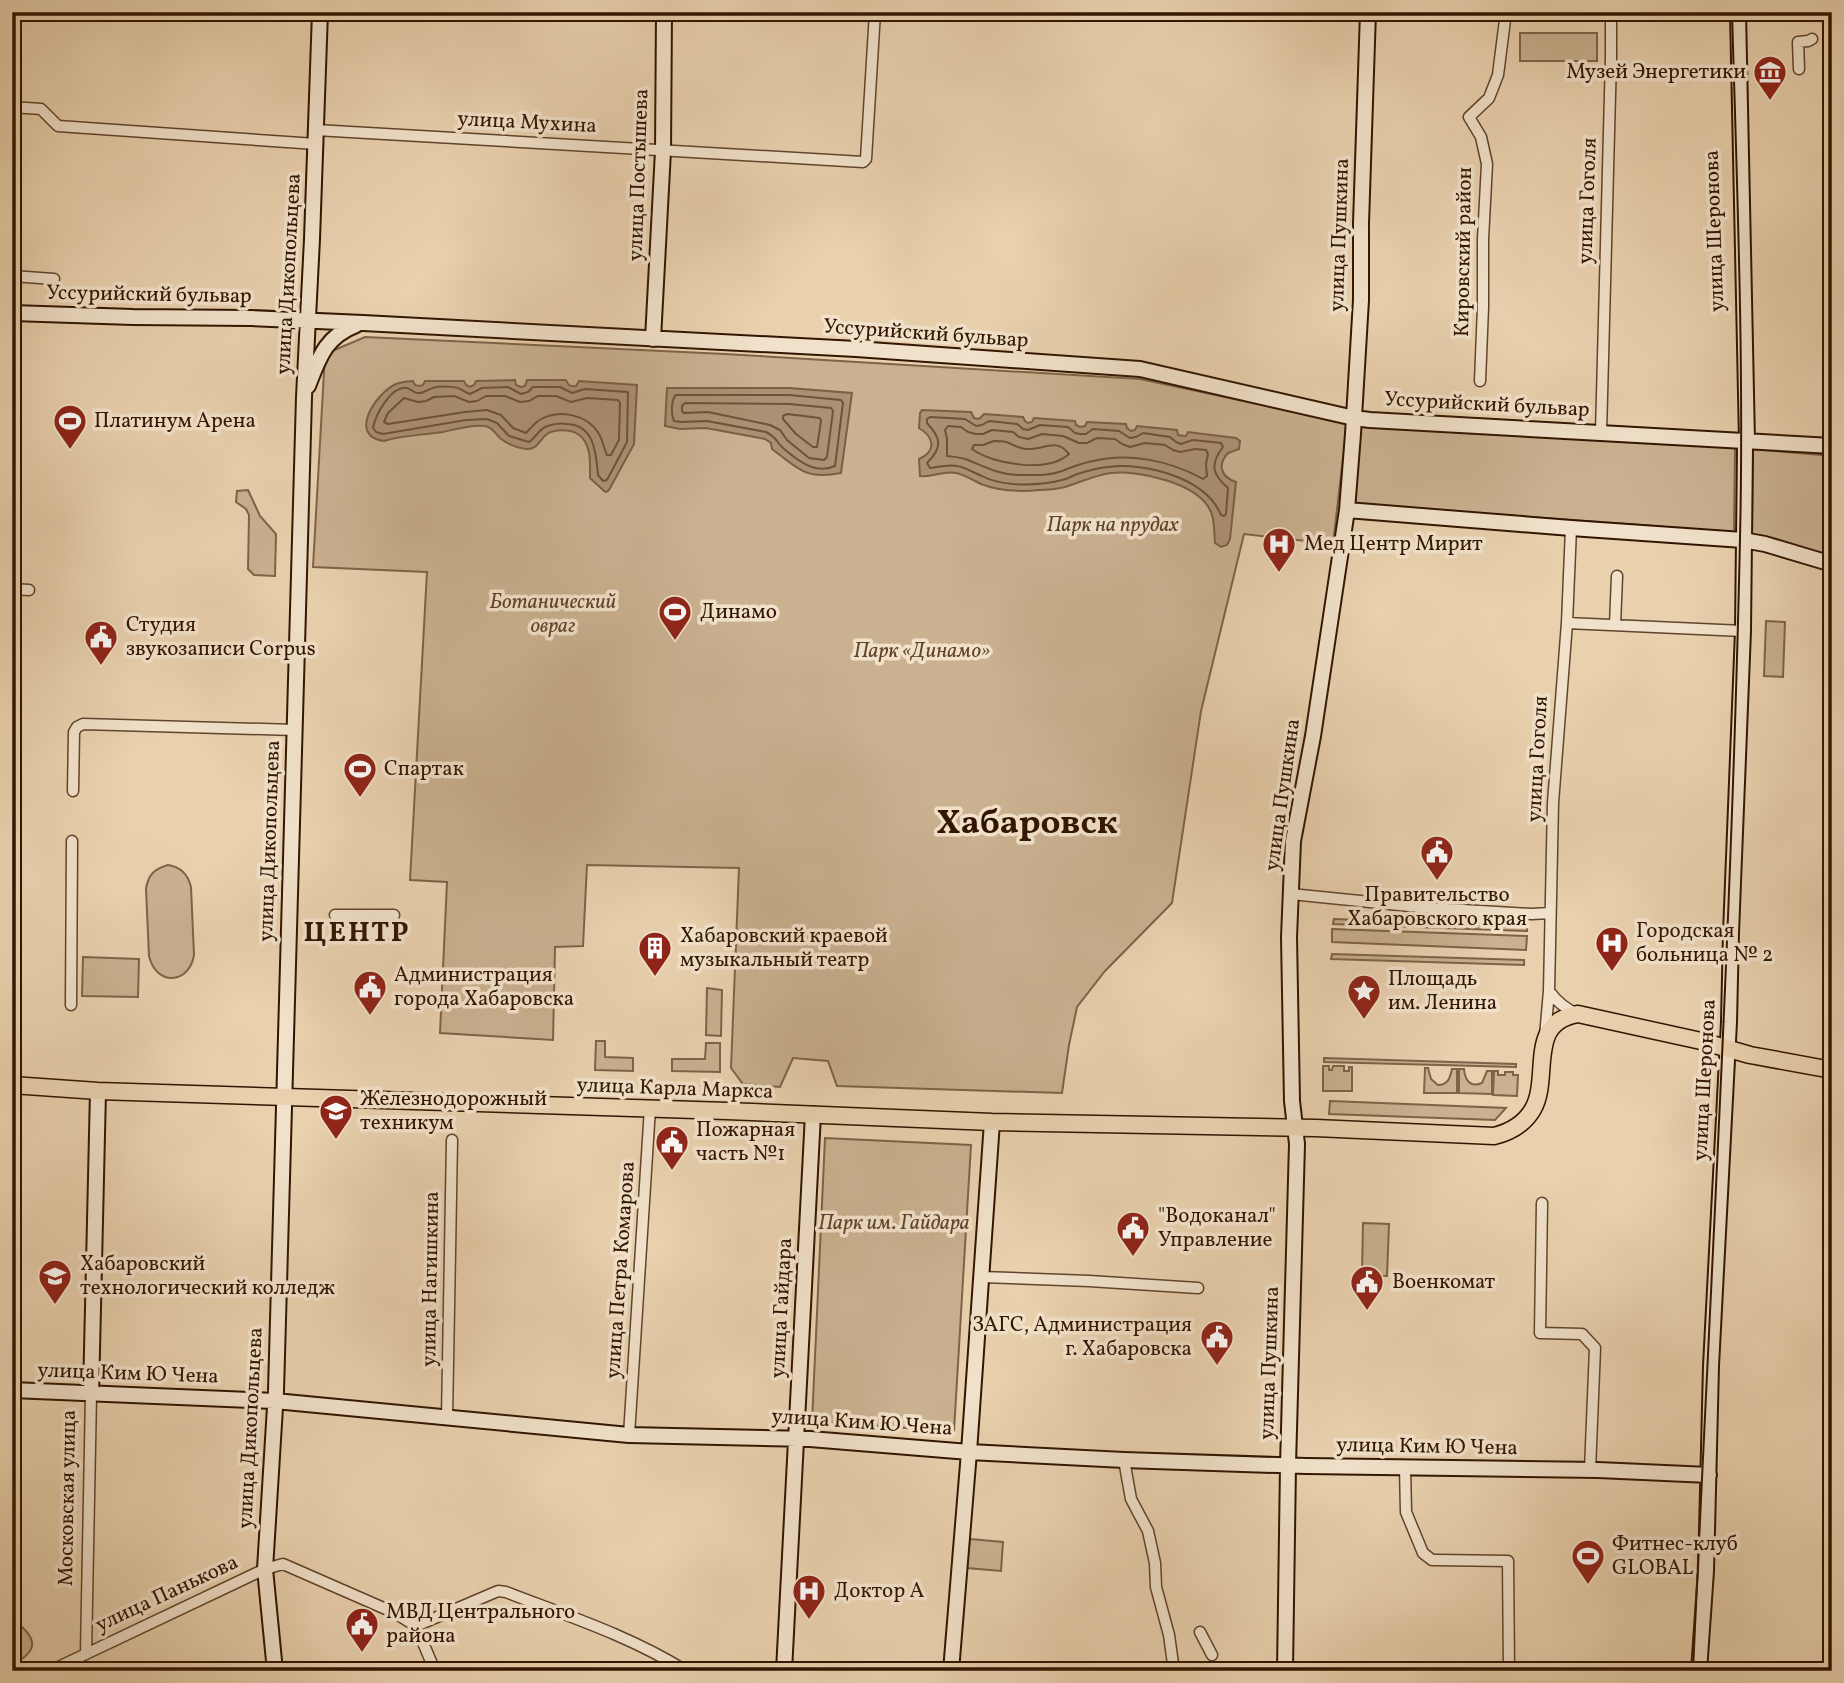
<svg xmlns="http://www.w3.org/2000/svg" width="1844" height="1683" viewBox="0 0 1844 1683" font-family="Vollkorn,serif">
  <rect width="100%" height="100%" fill="#e9d1ae"/>
  <filter id="stains"><feTurbulence type="fractalNoise" baseFrequency=".00286" numOctaves="4"/><feColorMatrix values="0 0 0 0 .2 0 0 0 0 .09 0 0 0 0 .02 0 0 0 .5 -.17"/></filter>
  <radialGradient id="worn" r=".72"><stop offset=".6" stop-color="#630" stop-opacity="0"/><stop offset="1" stop-color="#630" stop-opacity=".3"/></radialGradient>
  <path fill="#cab190" stroke="#7e6348" stroke-width="2" d="M 1520,33 L 1597,33 L 1597,61 L 1520,61 Z
    M 365,337 L 725,354 L 1140,379 L 1347,423 L 1333,544 L 1244,534 L 1201,711 L 1172,903 L 1105,971 L 1077,1007 L 1069,1045 L 1062,1093 L 837,1086 L 828,1061 L 793,1058 L 780,1087 L 743,1084 L 731,1068 L 739,868 L 587,865 L 583,946 L 555,947 L 553,1040 L 440,1033 L 447,882 L 410,880 L 427,572 L 313,567 L 325,354 Z
    M 1361,425 L 1735,447 L 1734,532 L 1353,504 Z
    M 1753,449 L 1832,456 L 1832,556 L 1752,534 Z
    M 248,490 L 260,516 L 276,534 L 275,576 L 254,575 L 248,569 L 249,515 L 246,509 L 236,502 L 237,491 Z
    M 1766,621 L 1785,622 L 1783,677 L 1764,676 Z
    M 168,865 C 181,867 188,874 191,887 L 194,955 C 189,985 156,986 149,956 L 146,889 C 148,875 154,869 168,865 Z
    M 1334,919 L 1527,926 L 1527,931 L 1333,924 Z
    M 1332,929 L 1527,936 L 1526,950 L 1332,942 Z
    M 1332,954 L 1524,960 L 1524,965 L 1331,959 Z
    M 83,957 L 139,959 L 138,997 L 82,996 Z
    M 707,988 L 722,990 L 721,1036 L 706,1035 Z
    M 596,1041 L 605,1041 L 605,1057 L 633,1058 L 633,1071 L 595,1070 Z
    M 706,1043 L 720,1043 L 720,1072 L 672,1071 L 672,1059 L 705,1059 Z
    M 1324,1058 L 1516,1064 L 1516,1067 L 1324,1062 Z
    M 1323,1066 L 1329,1066 L 1329,1070 L 1332,1070 L 1333,1066 L 1344,1066 L 1344,1071 L 1349,1071 L 1349,1067 L 1352,1067 L 1352,1091 L 1323,1091 Z
    M 1425,1068 L 1428,1068 L 1431,1079 L 1438,1085 C 1448,1085 1450,1078 1452,1069 L 1457,1069 L 1457,1093 L 1424,1093 Z
    M 1459,1069 L 1464,1069 C 1465,1080 1470,1088 1482,1083 L 1487,1071 L 1492,1071 L 1492,1094 L 1459,1093 Z
    M 1494,1071 L 1498,1071 L 1498,1075 L 1505,1075 L 1505,1072 L 1513,1072 L 1513,1075 L 1518,1075 L 1517,1096 L 1493,1095 Z
    M 1330,1101 L 1506,1108 L 1495,1120 L 1329,1114 Z
    M 825,1138 L 971,1145 L 954,1431 L 812,1422 Z
    M 1363,1223 L 1389,1224 L 1387,1276 L 1362,1275 Z
    M 970,1539 L 1003,1542 L 1001,1571 L 967,1568 Z
    M 12,1627 L 22,1627 C 41,1644 31,1655 12,1665 Z"/>
  <path fill="#ab9173" stroke="#7b5f45" stroke-width="2" d="M 515,380 L 516,385 L 521,387 L 525,386 L 527,380 L 566,380 C 568,385 570,387 576,386 L 579,381 L 637,385 L 634,444 L 609,490 L 606,492 L 604,491 L 590,478 C 590,463 592,444 578,434 C 570,429 554,429 547,434 C 539,440 538,450 526,449 C 517,448 508,444 501,439 C 496,435 493,427 485,426 C 472,424 456,429 443,432 C 424,435 402,435 384,441 C 347,436 376,393 396,384 C 402,382 407,381 413,381 L 415,385 L 419,386 L 423,385 L 425,381 L 464,381 L 466,385 L 470,387 L 474,385 L 476,381 Z
    M 667,388 L 789,388 L 852,393 L 841,473 C 805,480 799,469 772,449 L 771,443 L 765,439 L 706,428 L 680,429 L 665,426 Z
    M 922,410 L 971,412 L 974,418 L 979,419 L 984,414 L 1023,417 L 1025,421 L 1028,423 L 1032,422 L 1034,418 L 1075,421 L 1076,425 L 1080,427 L 1085,426 L 1087,422 L 1126,424 L 1127,428 L 1131,431 L 1135,430 L 1137,426 L 1177,430 L 1178,435 L 1186,436 L 1188,432 L 1236,438 L 1240,441 L 1239,449 L 1228,453 C 1217,465 1221,477 1236,482 L 1230,539 L 1227,545 L 1221,547 L 1215,543 C 1214,534 1215,521 1211,512 C 1199,483 1139,470 1111,473 C 1095,475 1081,482 1065,487 C 1057,489 1047,490 1039,490 C 1019,492 999,491 981,484 C 973,480 965,475 956,473 C 944,470 932,478 920,476 L 919,459 C 937,451 934,437 919,428 L 920,413 Z"/>
  <g fill="none" stroke-linecap="round" stroke-linejoin="round">
    <path stroke="#6e533a" stroke-width="2" d="M 508,387 L 521,394 L 528,392 L 533,387 L 560,387 L 572,393 L 585,389 L 628,392 L 627,442 L 607,480 L 603,481 L 598,475 C 596,454 595,425 567,424 C 561,423 552,424 545,427 C 539,430 535,438 529,442 L 509,436 L 497,423 L 487,419 L 466,420 L 383,434 L 376,432 L 373,428 C 375,416 391,385 407,388 C 411,389 414,393 417,393 C 424,394 427,389 433,388 C 439,386 455,386 460,389 C 464,391 467,393 470,394 L 482,388 Z
      M 676,395 L 789,395 L 841,400 L 843,403 L 835,466 C 815,475 797,460 783,448 C 775,441 778,438 766,432 L 707,421 L 681,422 L 674,421 C 671,415 671,399 676,395 Z
      M 454,396 L 469,402 L 477,401 L 486,396 L 505,396 L 520,402 L 529,401 L 538,396 L 556,396 L 571,402 L 587,398 L 618,400 L 620,403 L 619,440 L 611,455 L 607,455 C 604,449 603,441 599,434 C 587,414 558,408 538,421 C 534,424 530,429 526,433 L 513,428 L 501,415 L 487,410 L 465,412 L 388,424 L 384,422 L 388,413 L 404,398 L 418,402 L 426,401 L 434,397 Z
      M 685,403 L 789,404 L 831,408 L 833,411 L 827,457 L 824,460 L 809,458 L 787,440 L 780,430 L 770,425 L 708,412 L 684,413 L 682,411 L 682,406 Z
      M 787,414 L 820,418 L 821,421 L 817,447 L 813,447 L 796,434 L 783,419 L 783,416 Z
      M 930,417 L 965,419 L 976,426 L 982,425 L 989,421 L 1017,424 L 1023,429 L 1028,430 L 1040,425 L 1068,427 L 1075,433 L 1080,434 L 1086,434 L 1093,429 L 1119,431 L 1130,438 L 1136,437 L 1143,433 L 1170,437 L 1176,442 L 1181,444 L 1193,440 L 1221,443 L 1223,447 C 1209,465 1213,475 1228,488 L 1226,514 L 1224,516 L 1221,515 C 1206,478 1145,462 1108,467 C 1098,468 1087,471 1077,474 C 1072,476 1067,479 1062,480 C 1047,484 1029,485 1013,484 C 1002,483 991,481 982,476 C 974,473 965,467 957,466 C 948,464 938,467 930,468 L 927,463 C 943,447 941,438 927,423 L 927,419 Z
      M 948,426 L 961,427 L 968,432 L 976,434 L 983,434 L 992,430 L 1013,432 L 1019,437 L 1028,439 L 1042,434 L 1063,436 L 1079,443 L 1087,443 L 1097,438 L 1115,439 L 1122,444 L 1130,447 L 1145,443 L 1165,445 L 1173,450 L 1180,452 L 1195,449 L 1206,450 L 1208,454 L 1206,464 L 1207,476 L 1203,479 C 1171,461 1129,452 1093,461 C 1082,463 1072,467 1062,471 C 1049,476 1033,475 1019,475 C 1000,475 985,467 968,460 C 961,457 954,457 947,456 L 947,439 L 945,430 Z
      M 994,441 C 998,441 1002,441 1006,442 C 1013,444 1019,449 1027,449 C 1044,450 1056,437 1069,454 C 1048,473 994,465 972,449 L 974,445 L 983,445 Z"/>
    <defs>
      <path id="street" d="M 1799,69 L 1798,42 L 1808,41 L 1812,39
        M 12,107 L 41,109 L 58,126 L 316,144
        M 316,130 L 863,162 L 866,159 L 875,12
        M 12,276 L 54,279
        M 1480,381 L 1483,307 L 1483,239 L 1487,164 L 1481,137 L 1469,117 L 1489,98 L 1498,75 L 1506,12
        M 1601,433 L 1611,57 L 1611,12
        M 12,589 L 29,590
        M 1567,623 L 1743,631
        M 1615,625 L 1617,576
        M 73,791 L 74,732 L 77,727 L 83,724 L 295,730
        M 1291,894 L 1429,908 L 1532,914 L 1550,913
        M 335,915 L 394,915
        M 335,933 L 394,933 L 394,921
        M 1549,991 C 1557,1002 1565,1009 1578,1014
        M 71,1005 L 72,841
        M 1545,1036 L 1549,991 L 1553,803 L 1567,623 L 1571,528
        M 1542,1203 L 1540,1333 L 1582,1334 L 1595,1348 L 1590,1470
        M 981,1277 L 1089,1281 L 1198,1288
        M 447,1418 L 452,1140
        M 629,1435 L 650,1108
        M 1124,1460 L 1131,1499 L 1148,1531 L 1155,1563 L 1156,1587 L 1169,1635 L 1173,1664
        M 1405,1467 L 1406,1512 L 1423,1553 L 1432,1560 L 1436,1560 L 1508,1561 L 1509,1671
        M 416,1626 L 435,1671
        M 1200,1632 L 1212,1655
        M 86,1653 L 91,1394
        M 50,1671 L 265,1569 L 283,1564 L 395,1613 L 416,1626 L 498,1591 L 506,1592 C 568,1616 630,1636 686,1671"/>
      <path id="secondary" d="M 12,313 L 133,317 L 251,318 L 363,323 L 856,349 L 1140,369 L 1354,418 L 1370,420 L 1832,446
        M 653,339 L 663,151 L 664,12
        M 308,386 C 319,358 325,337 356,325
        M 1347,510 L 1571,528 L 1743,540 L 1765,544 L 1832,564
        M 12,1390 L 275,1401 L 629,1435 L 810,1439 L 969,1452 L 1124,1460 L 1306,1466 L 1598,1470 L 1709,1475
        M 91,1394 L 98,1091
        M 275,1671 L 265,1569 L 276,1391 L 304,397 L 312,239 L 320,12
        M 784,1671 L 813,1114
        M 951,1671 L 969,1452 L 992,1122
        M 1285,1671 L 1288,1465 L 1297,1144 L 1292,1101 L 1289,937 L 1293,841 L 1313,736 L 1347,510 L 1353,434 L 1361,300 L 1361,223 L 1368,12
        M 1699,1671 L 1706,1571 L 1711,1366 L 1729,1022 L 1731,933 L 1743,631 L 1745,448 L 1747,441 L 1738,12"/>
      <path id="primary" d="M 12,1085 L 98,1091 L 727,1111 L 992,1122 L 1316,1128 L 1494,1136 C 1510,1132 1525,1123 1533,1109 C 1551,1077 1526,1022 1578,1014 L 1701,1041 L 1750,1055 L 1832,1070"/>
    </defs>
    <use href="#street" stroke="#60442c" stroke-width="13"/>
    <use href="#secondary" stroke="#321500" stroke-width="18"/>
    <use href="#primary" stroke="#321500" stroke-width="19"/>
    <use href="#street" stroke="#f1e1ca" stroke-width="10"/>
    <use href="#secondary" stroke="#f1e1ca" stroke-width="14"/>
    <use href="#primary" stroke="#e9d1ae" stroke-width="16"/>
    <path stroke="#321500" stroke-width="2" d="M 1693,1671 C 1710,1293 1732,916 1740,538 C 1744,363 1737,187 1732,12"/>
  </g>
  <defs>
    <symbol id="museum-pin" viewBox="-11 -11 22 30"><path d="M0 17L-7.5 6A9.5 9.5 0 1 1 7.5 6Z" fill="#8f2418" stroke="#f1e1ca"/><path d="M0-6L6-3V-2H-6V-3ZM-5-1h2V3h-2ZM-1-1h2V3h-2ZM3-1h2V3H3ZM-6 4H6V6H-6Z" fill="#fff"/></symbol>
    <symbol id="stadium-pin" viewBox="-11 -11 22 30"><path d="M0 17L-7.5 6A9.5 9.5 0 1 1 7.5 6Z" fill="#8f2418" stroke="#f1e1ca"/><path d="M0-5a6.5 5 0 1 0 0 10a6.5 5 0 1 0 0-10ZM-3.5-1.8h7v3.6h-7Z" fill="#fff"/></symbol>
    <symbol id="hospital-pin" viewBox="-11 -11 22 30"><path d="M0 17L-7.5 6A9.5 9.5 0 1 1 7.5 6Z" fill="#8f2418" stroke="#f1e1ca"/><path d="M-5-5h3v3.5h4V-5h3V5h-3V1.5h-4V5h-3Z" fill="#fff"/></symbol>
    <symbol id="civic-pin" viewBox="-11 -11 22 30"><path d="M0 17L-7.5 6A9.5 9.5 0 1 1 7.5 6Z" fill="#8f2418" stroke="#f1e1ca"/><path d="M-.6-6.5H3V-4.5H.6V-3L4-1V1h2V6H-6V1h2V-1L-.6-3ZM-1.2 2.5V6h2.4V2.5Z" fill="#fff"/></symbol>
    <symbol id="building-pin" viewBox="-11 -11 22 30"><path d="M0 17L-7.5 6A9.5 9.5 0 1 1 7.5 6Z" fill="#8f2418" stroke="#f1e1ca"/><path d="M-4-6H4V6H1V3H-1V6H-4ZM-2.5-4.3h1.7v1.8h-1.7ZM.8-4.3h1.7v1.8H.8ZM-2.5-1h1.7V.8h-1.7ZM.8-1h1.7V.8H.8Z" fill="#fff"/></symbol>
    <symbol id="sight-pin" viewBox="-11 -11 22 30"><path d="M0 17L-7.5 6A9.5 9.5 0 1 1 7.5 6Z" fill="#8f2418" stroke="#f1e1ca"/><path d="M0-6L1.8-2.2L6-1.7L2.9 1.2L3.7 5.4L0 3.3L-3.7 5.4L-2.9 1.2L-6-1.7L-1.8-2.2Z" fill="#fff"/></symbol>
    <symbol id="university-pin" viewBox="-11 -11 22 30"><path d="M0 17L-7.5 6A9.5 9.5 0 1 1 7.5 6Z" fill="#8f2418" stroke="#f1e1ca"/><path d="M0-5L7-2L0 1L-7-2ZM-4 1L0 2.5L4 1V4Q0 6-4 4Z" fill="#fff"/></symbol>
  </defs>
  <g fill-rule="evenodd">
    <use href="#museum-pin" x="1751" y="53" width="38" height="52"/>
    <use href="#stadium-pin" x="51" y="402" width="38" height="52"/>
    <use href="#hospital-pin" x="1260" y="525" width="38" height="52"/>
    <use href="#stadium-pin" x="656" y="593" width="38" height="52"/>
    <use href="#civic-pin" x="82" y="618" width="38" height="52"/>
    <use href="#stadium-pin" x="341" y="750" width="38" height="52"/>
    <use href="#civic-pin" x="1418" y="833" width="38" height="52"/>
    <use href="#hospital-pin" x="1593" y="924" width="38" height="52"/>
    <use href="#building-pin" x="636" y="929" width="38" height="52"/>
    <use href="#civic-pin" x="351" y="968" width="38" height="52"/>
    <use href="#sight-pin" x="1345" y="972" width="38" height="52"/>
    <use href="#university-pin" x="317" y="1092" width="38" height="52"/>
    <use href="#civic-pin" x="653" y="1123" width="38" height="52"/>
    <use href="#civic-pin" x="1114" y="1209" width="38" height="52"/>
    <use href="#university-pin" x="36" y="1257" width="38" height="52"/>
    <use href="#civic-pin" x="1348" y="1263" width="38" height="52"/>
    <use href="#civic-pin" x="1198" y="1318" width="38" height="52"/>
    <use href="#stadium-pin" x="1569" y="1537" width="38" height="52"/>
    <use href="#hospital-pin" x="790" y="1572" width="38" height="52"/>
    <use href="#civic-pin" x="343" y="1605" width="38" height="52"/>
  </g>
  <g text-anchor="middle" dominant-baseline="central" stroke-width="7" stroke-linejoin="round" paint-order="stroke">
    <g font-size="21" fill="#321500" stroke="#f1e1ca" text-anchor="start">
      <text x="1746" y="72" text-anchor="end">Музей Энергетики</text>
      <text x="94" y="421">Платинум Арена</text>
      <text x="1304" y="544">Мед Центр Мирит</text>
      <text x="700" y="612">Динамо</text>
      <text x="126" y="625">Студия<tspan x="126" dy="24">звукозаписи Corpus</tspan></text>
      <text x="384" y="769">Спартак</text>
      <text x="1437" y="895" text-anchor="middle">Правительство<tspan x="1437" dy="24">Хабаровского края</tspan></text>
      <text x="1636" y="931">Городская<tspan x="1636" dy="24">больница № 2</tspan></text>
      <text x="680" y="936">Хабаровский краевой<tspan x="680" dy="24">музыкальный театр</tspan></text>
      <text x="394" y="975">Администрация<tspan x="394" dy="24">города Хабаровска</tspan></text>
      <text x="1388" y="979">Площадь<tspan x="1388" dy="24">им. Ленина</tspan></text>
      <text x="360" y="1099">Железнодорожный<tspan x="360" dy="24">техникум</tspan></text>
      <text x="696" y="1130">Пожарная<tspan x="696" dy="24">часть №1</tspan></text>
      <text x="1158" y="1216">"Водоканал"<tspan x="1158" dy="24">Управление</tspan></text>
      <text x="80" y="1264">Хабаровский<tspan x="80" dy="24">технологический колледж</tspan></text>
      <text x="1392" y="1282">Военкомат</text>
      <text x="1192" y="1325" text-anchor="end">ЗАГС, Администрация<tspan x="1192" dy="24">г. Хабаровска</tspan></text>
      <text x="1612" y="1544">Фитнес-клуб<tspan x="1612" dy="24">GLOBAL</tspan></text>
      <text x="834" y="1591">Доктор А</text>
      <text x="386" y="1612">МВД Центрального<tspan x="386" dy="24">района</tspan></text>
    </g>
    <g font-size="21" fill="#321500" stroke="#f1e1ca">
      <text transform="translate(527 123) rotate(3)">улица Мухина</text>
      <text transform="translate(639 175) rotate(-88)">улица Постышева</text>
      <text transform="translate(1588 201) rotate(-88)">улица Гоголя</text>
      <text transform="translate(1715 231) rotate(-92)">улица Шеронова</text>
      <text transform="translate(1340 235) rotate(-88)">улица Пушкина</text>
      <text transform="translate(1464 252) rotate(-89)">Кировский район</text>
      <text transform="translate(289 274) rotate(-87)">улица Дикопольцева</text>
      <text transform="translate(149 295) rotate(1)">Уссурийский бульвар</text>
      <text transform="translate(926 334) rotate(4)">Уссурийский бульвар</text>
      <text transform="translate(1487 405) rotate(3)">Уссурийский бульвар</text>
      <text transform="translate(1538 759) rotate(-87)">улица Гоголя</text>
      <text transform="translate(1283 795) rotate(-82)">улица Пушкина</text>
      <text transform="translate(270 841) rotate(-88)">улица Дикопольцева</text>
      <text transform="translate(1705 1080) rotate(-87)">улица Шеронова</text>
      <text transform="translate(675 1089) rotate(2)">улица Карла Маркса</text>
      <text transform="translate(621 1270) rotate(-86)">улица Петра Комарова</text>
      <text transform="translate(431 1279) rotate(-89)">улица Нагишкина</text>
      <text transform="translate(782 1308) rotate(-87)">улица Гайдара</text>
      <text transform="translate(1270 1363) rotate(-88)">улица Пушкина</text>
      <text transform="translate(128 1374) rotate(2)">улица Ким Ю Чена</text>
      <text transform="translate(862 1423) rotate(4)">улица Ким Ю Чена</text>
      <text transform="translate(251 1428) rotate(-87)">улица Дикопольцева</text>
      <text transform="translate(1427 1447) rotate(1)">улица Ким Ю Чена</text>
      <text transform="translate(68 1498) rotate(-89)">Московская улица</text>
      <text transform="translate(167 1594) rotate(-25)">улица Панькова</text>
    </g>
    <g font-size="21" font-style="italic" fill="#60442b" stroke="#f1e1ca">
      <text x="1113" y="525">Парк на прудах</text>
      <text x="553" y="602">Ботанический<tspan x="553" dy="24">овраг</tspan></text>
      <text x="922" y="651">Парк «Динамо»</text>
      <text x="894" y="1223">Парк им. Гайдара</text>
    </g>
    <g font-size="28" font-weight="bold" letter-spacing="2" fill="#321500" stroke="#f1e1ca">
      <text x="357" y="933">ЦЕНТР</text>
    </g>
    <g font-size="35" font-weight="bold" fill="#321500" stroke="#f1e1ca">
      <text x="1027" y="824">Хабаровск</text>
    </g>
  </g>
  <rect width="1844" height="1683" fill="none" stroke="#e9d1ae" stroke-width="42"/>
  <rect x="14" y="14" width="1816" height="1655" fill="none" stroke="#321500" stroke-width="3.5"/>
  <rect x="21" y="21" width="1802" height="1641" fill="none" stroke="#321500" stroke-width="2"/>
  <rect width="100%" height="100%" filter="url(#stains)"/>
  <rect width="100%" height="100%" fill="url(#worn)"/>
</svg>
